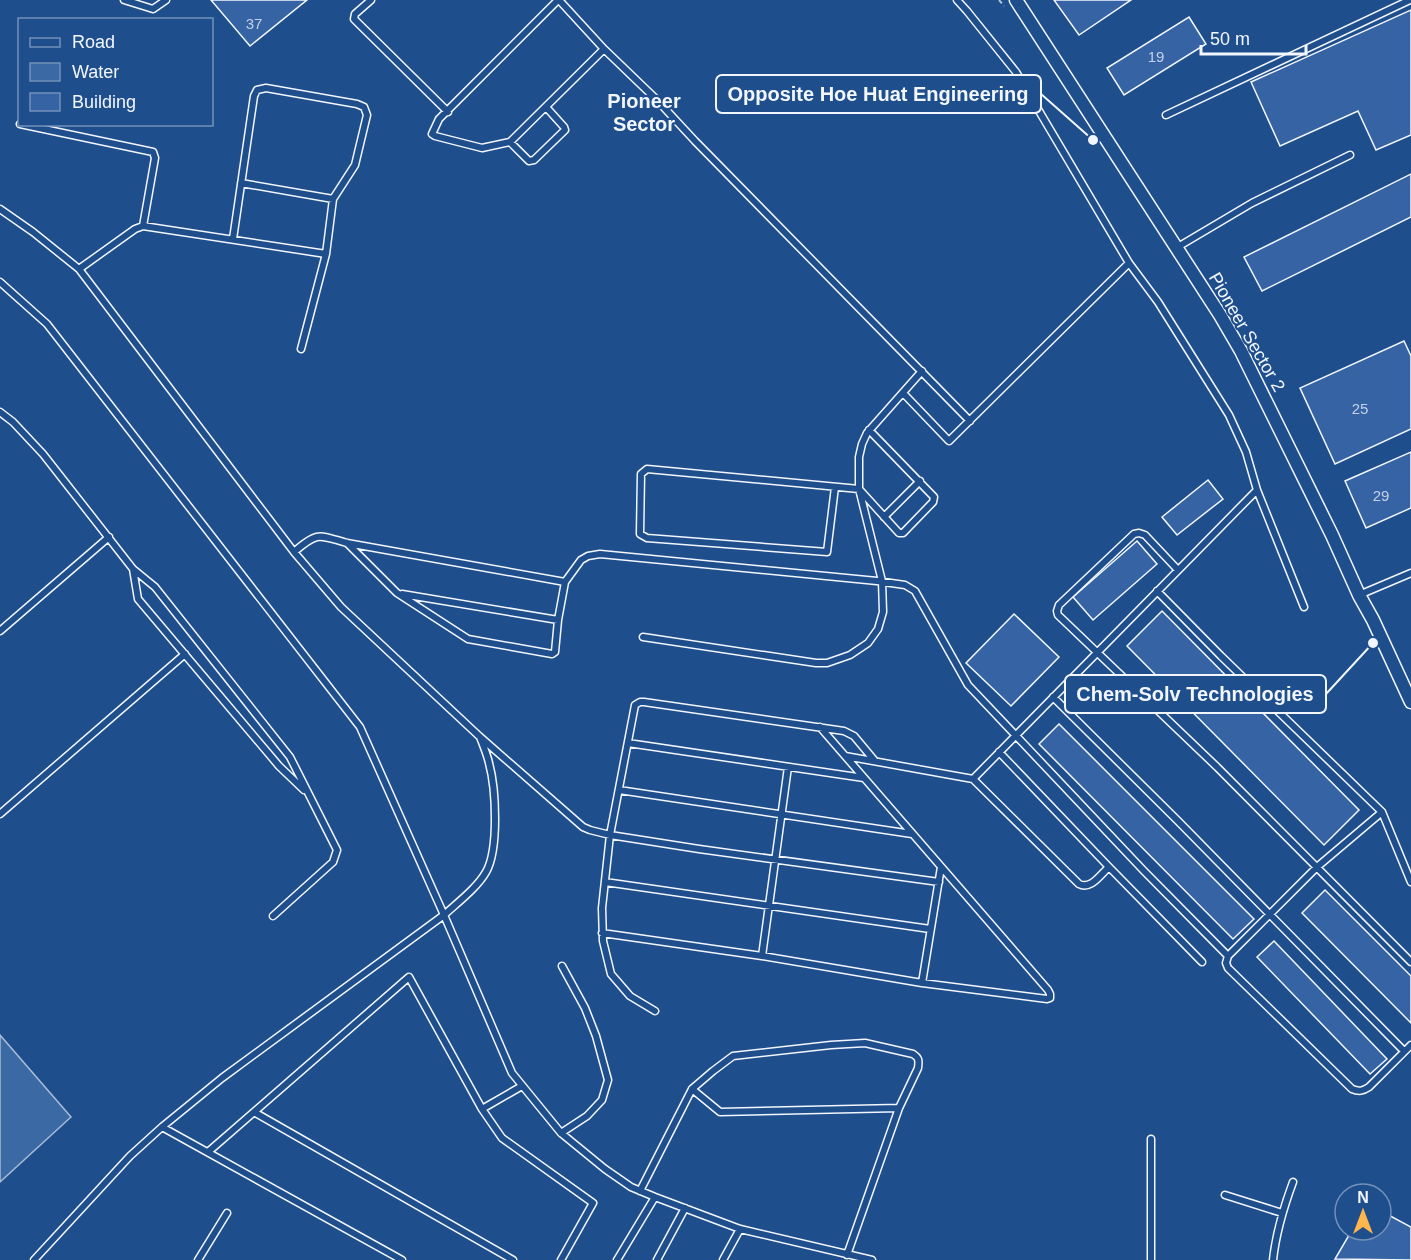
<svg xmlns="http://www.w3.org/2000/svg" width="1411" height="1260" viewBox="0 0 1411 1260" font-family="Arial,sans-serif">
  <rect width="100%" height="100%" fill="#1f4e8c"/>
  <path fill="#3b69a3" stroke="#a8bbd7" stroke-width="1.5" d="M 0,1035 L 71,1117 L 0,1182 Z"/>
  <path fill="#3563a3" stroke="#f2f6ff" stroke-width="1.5" d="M 211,0 L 307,0 L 250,46 Z
    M 1054,0 L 1131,0 L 1079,35 Z
    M 1411,10 L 1411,135 L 1376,150 L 1358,111 L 1280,146 L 1251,82 Z
    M 1189,17 L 1206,44 L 1124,95 L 1107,68 Z
    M 1411,174 L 1411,217 L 1262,291 L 1244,257 Z
    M 1404,341 L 1411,356 L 1411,429 L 1335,464 L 1300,388 Z
    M 1411,452 L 1411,508 L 1366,528 L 1345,481 Z
    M 1208,480 L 1223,499 L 1177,535 L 1162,517 Z
    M 1137,541 L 1157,564 L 1093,620 L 1073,597 Z
    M 1162,611 L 1359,810 L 1324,845 L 1127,646 Z
    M 1014,614 L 1059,657 L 1011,706 L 966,663 Z
    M 1059,724 L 1254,919 L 1233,939 L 1039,744 Z
    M 1325,890 L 1411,976 L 1411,1023 L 1302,913 Z
    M 1274,941 L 1387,1059 L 1370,1074 L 1257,957 Z
    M 1381,1211 L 1411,1227 L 1411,1260 L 1335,1259 L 1352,1230 L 1381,1230 Z"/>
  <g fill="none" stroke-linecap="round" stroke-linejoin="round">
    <defs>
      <path id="lane" d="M 124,0 L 153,9 L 166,0
        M 371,0 L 355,14 L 354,19 L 448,112
        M 558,0 L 439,119 L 432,134 L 435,136 L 482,148 L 510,142 L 604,49
        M 559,0 L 604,49 L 657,100 L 695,141 L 970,421
        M 957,0 L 967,11 L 1016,72 L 1129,263 L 1158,302 L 1229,415 L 1246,452 L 1257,490 L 1304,607
        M 1166,115 L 1410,0
        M 20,124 L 153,152 L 155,158 L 143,226
        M 510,142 L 529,161 L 534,160 L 565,130 L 564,127 L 546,107
        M 241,183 L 333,199
        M 0,209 L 33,232 L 79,269 L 294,552 L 341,607 L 479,736 L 583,827 L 590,830 L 610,835 L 699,849 L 939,882
        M 233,239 L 254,96 L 257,90 L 266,88 L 357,104 L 364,107 L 367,115 L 355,165 L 333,199 L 326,254 L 301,349
        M 1176,248 L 1252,203 L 1350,155
        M 79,269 L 135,229 L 143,226 L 326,254
        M 0,282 L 47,324 L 360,727 L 444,915 L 512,1073 L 561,1133 L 605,1169 L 631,1187 L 655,1197 L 740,1229 L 872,1260
        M 903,393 L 949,441 L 1129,263
        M 0,412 L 13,422 L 43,454 L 133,569 L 155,587 L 290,757 L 337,850 L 333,862 L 273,916
        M 835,487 L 827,552 L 647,538 L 640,534 L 641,474 L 647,469 L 859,489 L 899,533 L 903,533 L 933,502 L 934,497 L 869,430
        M 884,517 L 920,481
        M 347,543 L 397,593 L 468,639 L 552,654 L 555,652 L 558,620 L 565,582 L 581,560 L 588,556 L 600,554 L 877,581 L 905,585 L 915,591 L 968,685 L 1144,871 L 1228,956
        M 294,552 C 318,531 319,535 347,543 L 565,582
        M 133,569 L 138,599 L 279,766 L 304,790
        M 1178,570 L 1145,535 L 1139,533 L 1134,534 L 1059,605 L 1057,611 L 1058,615 L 1217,767 L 1411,962
        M 1157,591 L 1221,656 L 1382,812 L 1411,882
        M 402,594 L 558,620
        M 1359,595 L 1411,573
        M 0,631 L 109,537
        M 643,637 L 816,663 L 827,663 L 850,655 L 868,643 L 878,629 L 883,612 L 882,581 L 859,489 L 859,457 L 862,444 L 867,433 L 922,371
        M 1053,697 L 1178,821 L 1404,1051
        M 628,743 L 864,778
        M 999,752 L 1109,867 L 1202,962
        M 845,756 L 973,779 L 1079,884 C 1091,890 1100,875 1109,867
        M 973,779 L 1257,490
        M 619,790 L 912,834
        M 1382,812 L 1317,867 L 1228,956 L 1226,963 L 1228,968 L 1352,1089 C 1359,1092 1363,1091 1369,1087 L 1411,1045
        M 0,814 L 185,654
        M 605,882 L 930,929
        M 602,933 L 762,956 L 922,983 L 1047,999 L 1050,998 L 1050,994 L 1048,990 L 820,727
        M 762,956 L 788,767
        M 922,983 L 941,867
        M 655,1011 L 630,996 L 611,974 L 603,941 L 602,908 L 610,835 L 635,705 L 640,702 L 644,702 L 844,731 L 854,736 L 874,760
        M 692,1089 L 720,1112 L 899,1108
        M 482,1109 L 522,1086
        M 254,1112 L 513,1260
        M 162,1127 L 402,1260
        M 561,1133 L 587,1116 L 602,1100 L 608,1080 L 596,1036 L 585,1008 L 562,966
        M 1151,1139 L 1151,1260
        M 208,1152 L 409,977 L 482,1109 L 502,1138 L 593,1203 L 561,1260
        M 640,1191 L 692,1089 L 713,1071 L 733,1056 L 831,1045 L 865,1043 L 913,1054 C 919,1058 919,1060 918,1068 L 899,1108 L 847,1255
        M 1225,1195 L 1282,1213
        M 34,1260 L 130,1156 L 162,1127 L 222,1078 L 444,915 C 457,903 477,888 486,872 C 499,849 496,789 489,763 C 487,754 483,745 480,737
        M 198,1260 L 227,1213
        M 617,1260 L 655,1197
        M 657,1260 L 685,1208
        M 723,1260 L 740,1229
        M 1273,1260 C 1276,1232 1283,1209 1293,1182"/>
      <path id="street" d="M 1016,0 L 1220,315 L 1241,351 L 1332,535 L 1359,595 L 1373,620 L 1411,702"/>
    </defs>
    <use href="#lane" stroke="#f2f6ff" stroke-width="9"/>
    <use href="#street" stroke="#f2f6ff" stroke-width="15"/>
    <path stroke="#b3c4dc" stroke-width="2" stroke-dasharray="4.5 3" stroke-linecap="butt" d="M 999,0 L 1004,6"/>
    <use href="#lane" stroke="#1f4e8c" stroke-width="6"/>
    <use href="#street" stroke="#1f4e8c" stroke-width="12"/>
  </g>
  <g text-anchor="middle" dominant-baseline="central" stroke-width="4.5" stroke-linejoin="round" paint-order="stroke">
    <g font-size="15" fill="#c3d1e8">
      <text x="254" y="23">37</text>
      <text x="1156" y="56">19</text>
      <text x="1360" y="408">25</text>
      <text x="1381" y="495">29</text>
    </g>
    <g font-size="18" fill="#f2f6ff" stroke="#1f4e8c">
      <text transform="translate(1247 332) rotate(60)">Pioneer Sector 2</text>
    </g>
    <g font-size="20" font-weight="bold" fill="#f2f6ff" stroke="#1f4e8c">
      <text x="644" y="101">Pioneer<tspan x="644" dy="23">Sector</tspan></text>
    </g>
  </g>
  <path fill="none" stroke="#f2f6ff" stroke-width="2" d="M1093 140L1041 94M1373 643L1326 694"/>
  <g fill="#f2f6ff" stroke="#1f4e8c" stroke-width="2">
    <circle cx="1093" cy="140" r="6"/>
    <circle cx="1373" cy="643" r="6"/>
  </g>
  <g fill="#1f4e8c" stroke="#f2f6ff" stroke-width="2">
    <rect x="716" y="75" width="325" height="38" rx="6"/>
    <rect x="1065" y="675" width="261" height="38" rx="6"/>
  </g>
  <g font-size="20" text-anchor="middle" font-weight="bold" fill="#f2f6ff">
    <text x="878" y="101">Opposite Hoe Huat Engineering</text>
    <text x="1195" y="701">Chem-Solv Technologies</text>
  </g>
  <rect x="18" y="18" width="195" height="108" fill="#1f4e8c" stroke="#7391ba" stroke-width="1.5"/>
  <rect x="30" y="38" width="30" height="9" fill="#1f4e8c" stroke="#7391ba" stroke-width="1.5"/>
  <text x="72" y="48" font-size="18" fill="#f2f6ff">Road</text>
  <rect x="30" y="63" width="30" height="18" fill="#3b69a3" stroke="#7391ba" stroke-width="1.5"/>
  <text x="72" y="78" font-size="18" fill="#f2f6ff">Water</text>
  <rect x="30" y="93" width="30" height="18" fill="#3563a3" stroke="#7391ba" stroke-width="1.5"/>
  <text x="72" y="108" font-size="18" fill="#f2f6ff">Building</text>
  <g transform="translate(1363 1212)"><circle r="28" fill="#1f4e8c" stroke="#7391ba" stroke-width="1.5"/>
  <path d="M0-4.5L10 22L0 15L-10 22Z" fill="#ffb74d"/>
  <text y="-9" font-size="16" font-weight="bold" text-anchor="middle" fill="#f2f6ff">N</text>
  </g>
  <path d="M1201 45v9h105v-9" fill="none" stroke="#f2f6ff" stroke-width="3"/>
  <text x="1210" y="45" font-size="18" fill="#f2f6ff" stroke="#1f4e8c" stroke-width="4.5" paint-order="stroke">50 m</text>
</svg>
